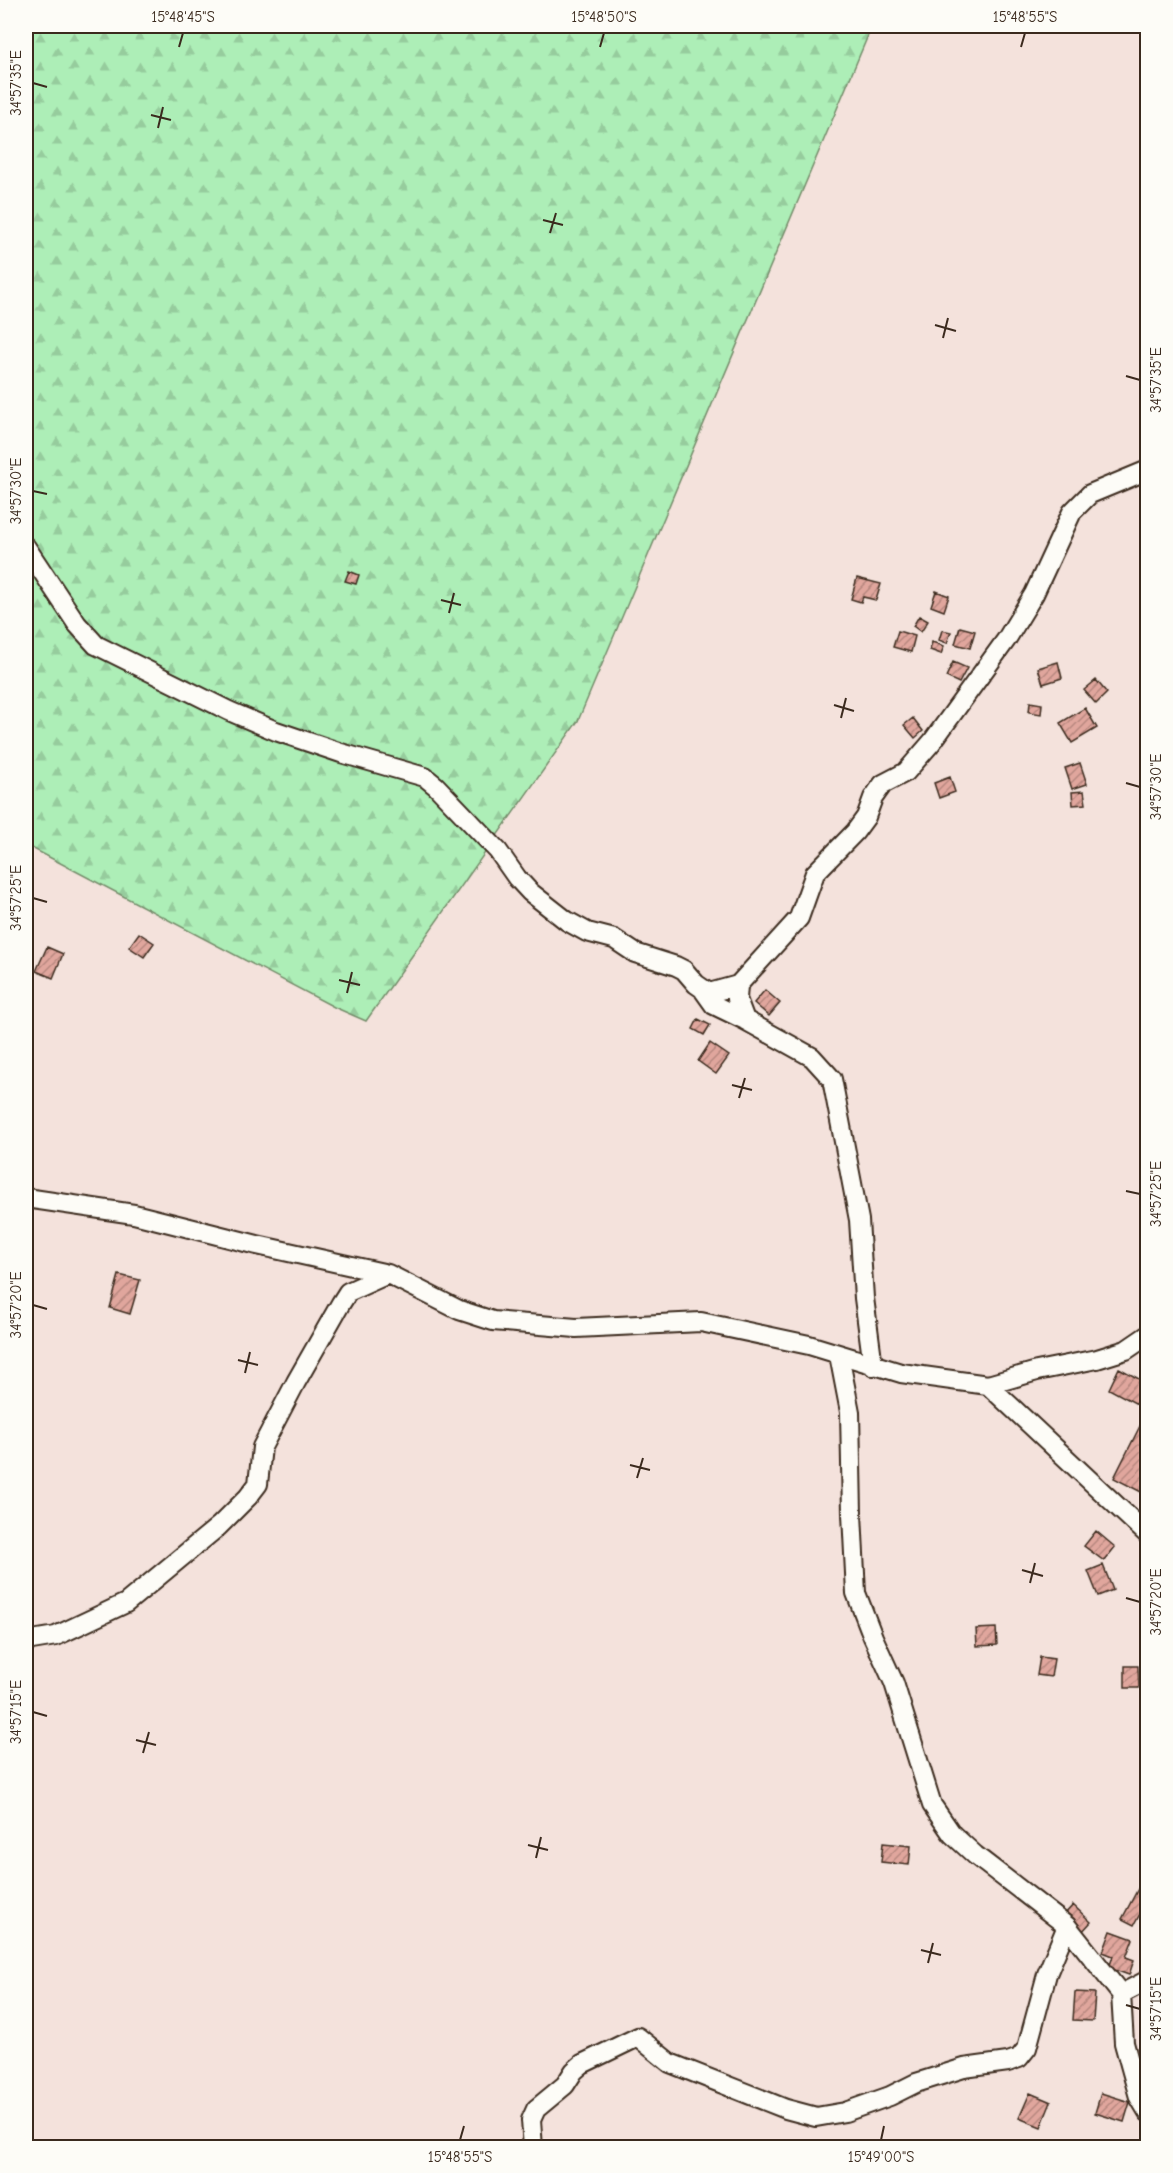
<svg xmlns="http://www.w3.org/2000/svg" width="1173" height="2173" viewBox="0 0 1173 2173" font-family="'Comic Neue',sans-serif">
  <defs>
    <pattern id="forest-firs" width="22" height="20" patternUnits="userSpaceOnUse" patternTransform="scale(1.5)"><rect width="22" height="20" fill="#adeeb7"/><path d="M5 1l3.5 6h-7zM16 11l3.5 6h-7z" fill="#96cc9d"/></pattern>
    <pattern id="building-hatch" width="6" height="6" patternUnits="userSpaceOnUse" patternTransform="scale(1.5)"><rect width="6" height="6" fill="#e0a69d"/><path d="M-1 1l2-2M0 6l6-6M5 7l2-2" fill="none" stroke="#b7877f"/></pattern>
  </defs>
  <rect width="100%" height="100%" fill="#f4e2dc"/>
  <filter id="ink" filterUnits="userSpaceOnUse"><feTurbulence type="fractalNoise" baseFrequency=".0167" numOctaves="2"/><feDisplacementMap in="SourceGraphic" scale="12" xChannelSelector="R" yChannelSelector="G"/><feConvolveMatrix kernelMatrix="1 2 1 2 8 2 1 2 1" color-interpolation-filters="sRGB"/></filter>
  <g filter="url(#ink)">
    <path fill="url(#forest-firs)" stroke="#748c6a" stroke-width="1.5" d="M 26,26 L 872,26 L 578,721 L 366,1021 L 334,1007 L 26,845 Z"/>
    <path fill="url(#building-hatch)" stroke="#3b2a1e" stroke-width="1.5" d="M 349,571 L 359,575 L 356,584 L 345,581 Z
      M 857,578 L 881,584 L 876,600 L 863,597 L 861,602 L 851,599 Z
      M 936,591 L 949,596 L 944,611 L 931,606 Z
      M 919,616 L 928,621 L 921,632 L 913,626 Z
      M 960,627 L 975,631 L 970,648 L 955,644 Z
      M 942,630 L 951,632 L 947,643 L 939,640 Z
      M 898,631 L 915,636 L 911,652 L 893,647 Z
      M 932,642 L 944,646 L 941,654 L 930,650 Z
      M 953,662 L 967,668 L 959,683 L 946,677 Z
      M 1058,662 L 1062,678 L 1043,684 L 1038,668 Z
      M 1096,680 L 1107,693 L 1096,704 L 1084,690 Z
      M 1030,702 L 1042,704 L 1041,714 L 1029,712 Z
      M 1085,708 L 1097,728 L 1072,743 L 1060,723 Z
      M 913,718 L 923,731 L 915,738 L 904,725 Z
      M 1080,763 L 1087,784 L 1072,789 L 1065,768 Z
      M 950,777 L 955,792 L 939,798 L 934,783 Z
      M 1084,791 L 1086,804 L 1073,805 L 1072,792 Z
      M 139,933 L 154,943 L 144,957 L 129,947 Z
      M 47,947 L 63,954 L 53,978 L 36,971 Z
      M 765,990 L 780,1003 L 769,1016 L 754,1003 Z
      M 698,1019 L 710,1025 L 704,1035 L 693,1029 Z
      M 710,1043 L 729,1056 L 716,1074 L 698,1061 Z
      M 119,1275 L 140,1280 L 130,1314 L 110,1308 Z
      M 1119,1368 L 1148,1384 L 1148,1410 L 1109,1389 Z
      M 1144,1418 L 1148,1419 L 1147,1495 L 1114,1478 Z
      M 1096,1531 L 1115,1547 L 1104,1561 L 1084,1546 Z
      M 1103,1565 L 1113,1590 L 1098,1596 L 1088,1571 Z
      M 996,1628 L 997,1645 L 977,1646 L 976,1629 Z
      M 1040,1657 L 1054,1659 L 1051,1677 L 1037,1675 Z
      M 1125,1666 L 1138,1666 L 1139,1688 L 1125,1688 Z
      M 883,1843 L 911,1846 L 909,1865 L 881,1862 Z
      M 1139,1887 L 1148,1891 L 1148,1899 L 1134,1925 L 1122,1919 Z
      M 1073,1905 L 1091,1922 L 1081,1933 L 1063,1916 Z
      M 1111,1931 L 1133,1939 L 1126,1957 L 1134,1960 L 1129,1975 L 1109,1968 L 1113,1956 L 1103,1952 Z
      M 1075,1992 L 1095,1993 L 1093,2021 L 1073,2020 Z
      M 1030,2093 L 1051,2102 L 1041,2127 L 1019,2118 Z
      M 1101,2093 L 1130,2102 L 1124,2122 L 1095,2113 Z"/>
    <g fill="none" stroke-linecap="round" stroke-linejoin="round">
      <defs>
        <path id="minor" d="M 26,547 L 77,624 L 96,645 L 229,711 L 276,731 L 341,753 L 425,777 L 436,786 L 498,851 L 517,878 L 530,892 L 567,921 L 587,932 L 614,939 L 635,953 L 676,966 L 684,970 L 696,984 L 709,993 L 738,985
          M 704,991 L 714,1005 L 745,1020
          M 26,1198 L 134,1214 L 257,1245 L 388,1274 L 459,1310 L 493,1321 L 576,1328 L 701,1322 L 809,1345 L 901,1373 L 988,1385 L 1037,1371 L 1097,1359 L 1126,1350 L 1148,1335
          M 839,1355 L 850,1412 L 852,1514 L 856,1593 L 873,1637 L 894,1683 L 932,1805 L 952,1834 L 975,1855 L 1067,1926 L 1121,1994 L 1124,2043 L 1139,2097 L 1148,2112
          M 873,1366 L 864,1298 L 859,1220 L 832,1079 L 812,1057 L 745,1020 L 737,999 L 738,985 L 799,918 L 815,873 L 855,832 L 866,817 L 873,798 L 883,784 L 906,772 L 932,742 L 1006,640 L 1034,594 L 1072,512 L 1090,494 L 1148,470
          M 988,1385 L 1148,1535
          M 26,1641 L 56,1636 L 126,1603 L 219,1526 L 248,1497 L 258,1484 L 262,1447 L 296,1382 L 341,1303 L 348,1292 L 388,1274
          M 1121,1994 L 1148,1980
          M 533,2148 L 531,2120 L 536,2109 L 565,2085 L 574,2071 L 582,2064 L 638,2037 L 670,2063 L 786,2109 L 816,2117 L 845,2112 L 890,2096 L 916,2083 L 964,2068 L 1008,2062 L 1019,2058 L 1027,2048 L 1047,1974 L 1067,1926"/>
      </defs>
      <use href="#minor" stroke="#3b2a1e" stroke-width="22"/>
      <use href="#minor" stroke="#fdfcf7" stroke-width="18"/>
    </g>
  </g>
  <path fill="none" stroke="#3b2a1e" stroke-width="2" d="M 179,47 L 183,33M 600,47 L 604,33M 1021,47 L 1025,33M 33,83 L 47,87M 151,115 L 171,120M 158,128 L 163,107M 543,220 L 563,225M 550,233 L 556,213M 935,325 L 956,331M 943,338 L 948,318M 1126,376 L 1140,380M 33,491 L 47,494M 441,600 L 461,605M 449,613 L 454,593M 834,705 L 854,711M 841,718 L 846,698M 1126,783 L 1140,787M 33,898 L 47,902M 339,980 L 360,985M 347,993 L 352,972M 732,1085 L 752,1090M 739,1098 L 745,1078M 1126,1191 L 1140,1194M 33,1305 L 47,1309M 238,1360 L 258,1365M 245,1373 L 250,1352M 630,1465 L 650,1470M 637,1478 L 643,1458M 1022,1570 L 1043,1576M 1030,1583 L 1035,1563M 1126,1598 L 1140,1602M 33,1712 L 47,1716M 136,1740 L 156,1745M 143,1753 L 149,1732M 528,1845 L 548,1850M 536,1858 L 541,1837M 921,1950 L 941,1955M 928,1963 L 933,1943M 1126,2005 L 1140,2009M 460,2140 L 464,2126M 881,2140 L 884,2126"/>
  <rect width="1173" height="2173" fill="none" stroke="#fdfcf7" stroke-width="66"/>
  <rect x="33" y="33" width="1107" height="2107" fill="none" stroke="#3b2a1e" stroke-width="2"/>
  <g font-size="15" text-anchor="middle" fill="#3b2a1e">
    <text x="183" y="22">15°48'45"S</text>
    <text x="604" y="22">15°48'50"S</text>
    <text x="1025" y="22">15°48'55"S</text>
    <text transform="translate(16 83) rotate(-90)" y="5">34°57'35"E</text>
    <text transform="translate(1156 380) rotate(-90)" y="5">34°57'35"E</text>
    <text transform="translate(16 491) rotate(-90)" y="5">34°57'30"E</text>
    <text transform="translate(1156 787) rotate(-90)" y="5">34°57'30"E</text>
    <text transform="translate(16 898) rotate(-90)" y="5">34°57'25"E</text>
    <text transform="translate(1156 1194) rotate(-90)" y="5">34°57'25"E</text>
    <text transform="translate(16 1305) rotate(-90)" y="5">34°57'20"E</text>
    <text transform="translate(1156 1602) rotate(-90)" y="5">34°57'20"E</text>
    <text transform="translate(16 1712) rotate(-90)" y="5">34°57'15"E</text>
    <text transform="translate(1156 2009) rotate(-90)" y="5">34°57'15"E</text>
    <text x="460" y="2162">15°48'55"S</text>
    <text x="881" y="2162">15°49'00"S</text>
  </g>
</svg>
